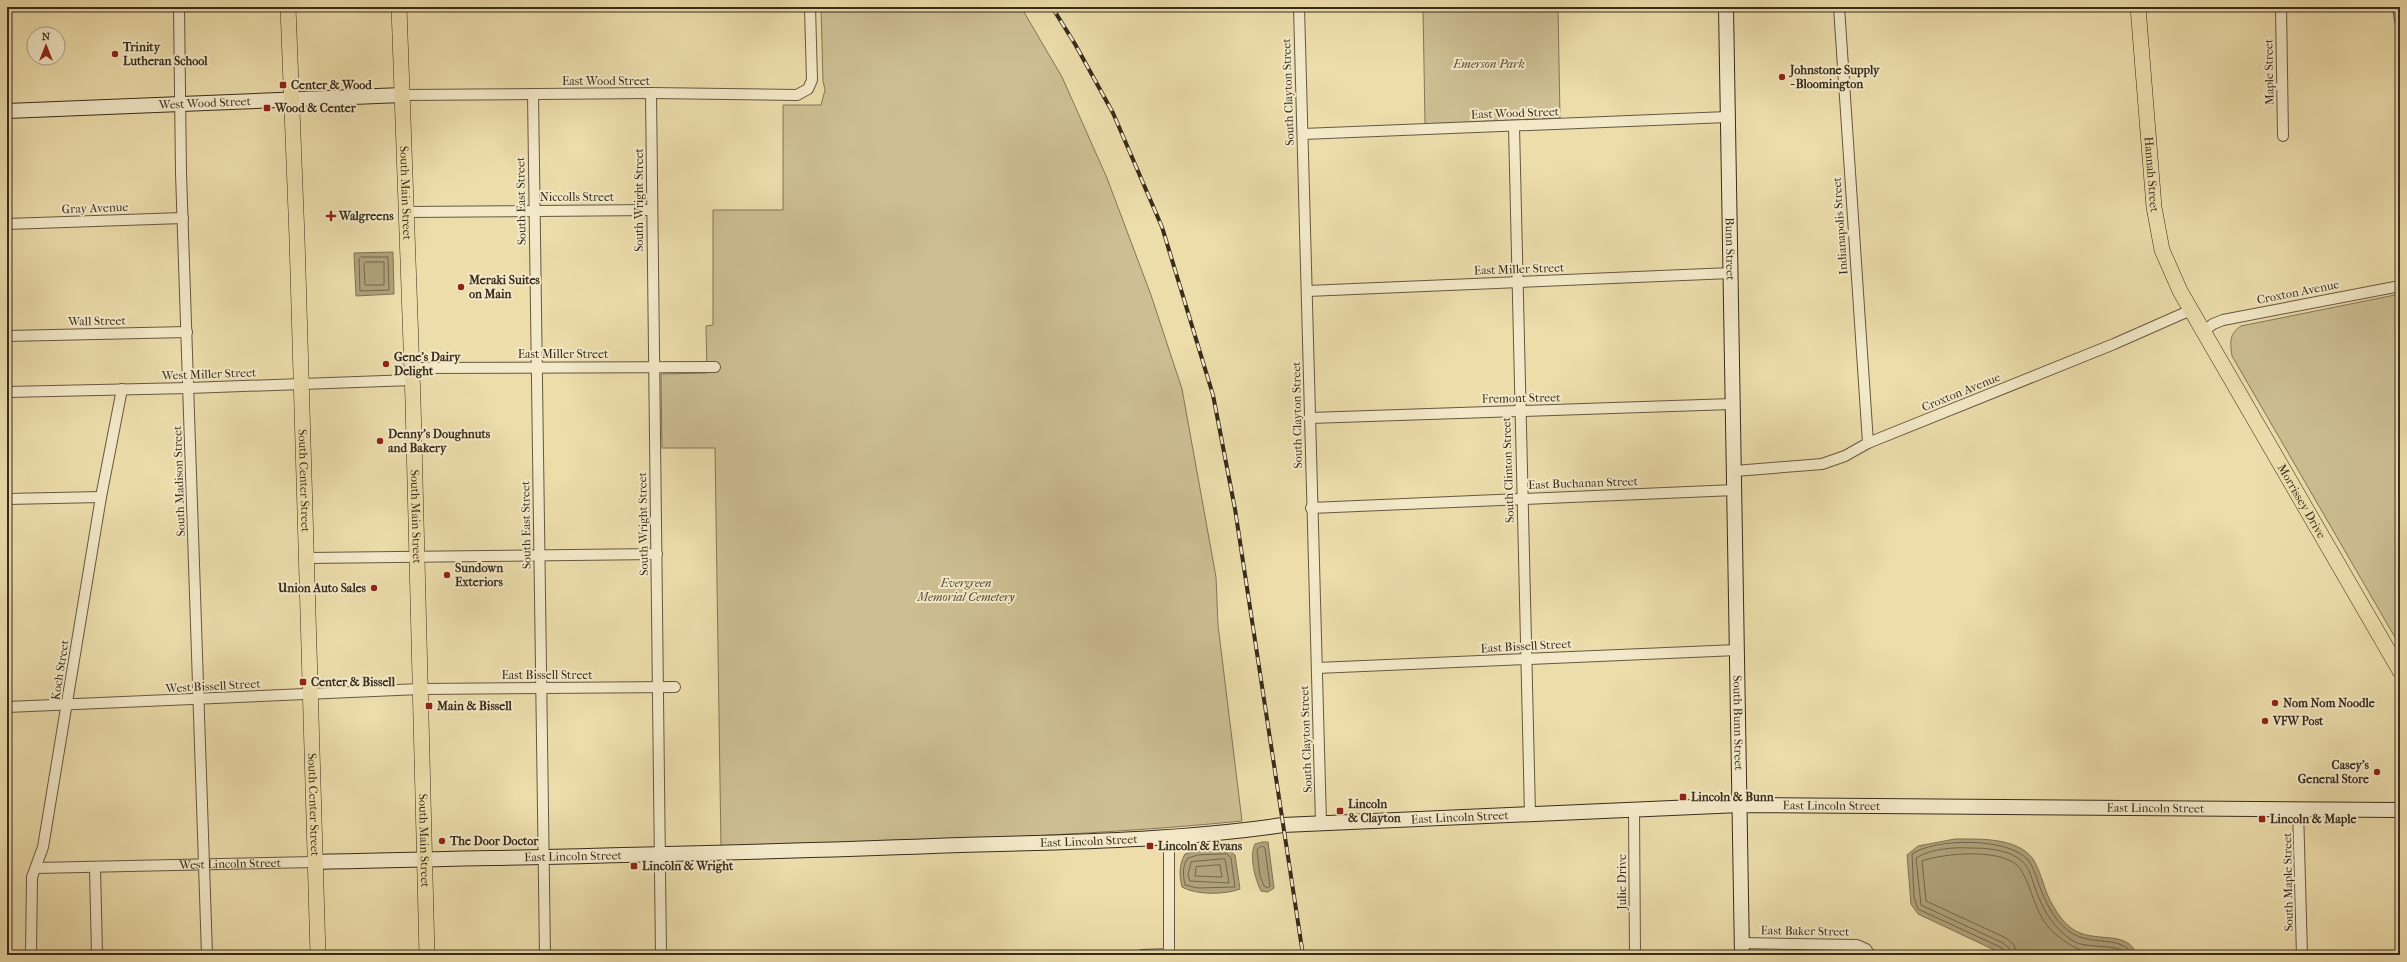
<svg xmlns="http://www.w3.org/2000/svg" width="2407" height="962" viewBox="0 0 2407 962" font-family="'IM FELL French Canon',serif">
  <rect width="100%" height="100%" fill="#ecddab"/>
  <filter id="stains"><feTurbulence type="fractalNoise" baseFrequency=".005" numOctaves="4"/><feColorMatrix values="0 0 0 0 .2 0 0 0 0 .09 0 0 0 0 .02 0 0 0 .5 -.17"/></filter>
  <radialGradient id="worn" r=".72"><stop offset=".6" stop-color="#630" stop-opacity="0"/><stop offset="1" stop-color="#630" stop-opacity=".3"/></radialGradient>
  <path fill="#cdbf93" stroke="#827658" d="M 821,7 L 1021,7 L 1062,77 L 1107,178 L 1151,295 L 1182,389 L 1216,577 L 1218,625 L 1242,821 C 1069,838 895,841 721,848 L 715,448 L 662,448 L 661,374 L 707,373 L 706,326 L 713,325 L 713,210 L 783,210 L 783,105 L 821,105 L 825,90 L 823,81 Z
    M 1423,7 L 1558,7 L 1560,118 L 1425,124 Z
    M 2400,294 L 2400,646 L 2232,356 C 2230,342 2229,334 2241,326 Z"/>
  <path fill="#afa17a" stroke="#7f7254" d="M 393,252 L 394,294 L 356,296 L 354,253 Z
    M 1955,839 C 1979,839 2017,837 2033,859 C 2040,870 2043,884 2048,896 C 2054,908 2060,919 2071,928 C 2094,945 2127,928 2137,955 L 2005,955 L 1918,914 L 1911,904 L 1907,855 L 1918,846 Z
    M 1262,842 L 1268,842 L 1274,888 L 1268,892 L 1261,891 C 1255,879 1249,856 1255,844 Z
    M 1229,850 L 1235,855 L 1240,889 C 1225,895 1195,895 1182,887 C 1179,875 1179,865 1185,854 L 1197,851 Z"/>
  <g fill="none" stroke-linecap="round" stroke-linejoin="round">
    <path stroke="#74664b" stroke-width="1" d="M 361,257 L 388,257 L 389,290 L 360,291 L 359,259 Z
      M 366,262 L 384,262 L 384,285 L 365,285 L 364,264 Z
      M 1262,846 L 1265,848 L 1270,886 L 1268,888 L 1264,886 L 1260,876 L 1257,850 Z
      M 1227,854 L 1231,858 L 1235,887 L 1198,888 L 1185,885 C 1183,875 1182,866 1188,858 L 1198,855 Z
      M 1225,859 L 1229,883 L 1190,881 L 1188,875 L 1191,862 Z
      M 1220,865 L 1222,877 L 1195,876 L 1196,867 Z
      M 2006,955 L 2005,951 L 2000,947 L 1918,909 L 1914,897 L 1912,854 C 1935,838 2008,837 2028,860 C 2033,866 2035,874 2038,882 C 2045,901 2053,920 2070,932 C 2091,947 2122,934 2132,955
      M 2011,955 L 2009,948 L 2003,943 L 1921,905 L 1916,858 C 1930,849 1953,847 1969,848 C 1986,848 2008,849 2022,861 C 2029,867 2032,879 2035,888 C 2043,910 2053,928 2073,941 C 2088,950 2120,942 2127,955
      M 2017,955 L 2014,945 L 2006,938 L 1926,901 L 1922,861 C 1944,853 2007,847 2021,870 C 2033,889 2035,916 2053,932 C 2066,943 2078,952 2096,953 C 2103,953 2113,952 2120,955"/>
    <defs>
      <g id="street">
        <path d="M 179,7 L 181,173 L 207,955"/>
        <path d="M 1299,7 L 1321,823"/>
        <path d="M 1839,7 L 1868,443"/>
        <path d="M 2281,7 L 2283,136"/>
        <path d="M 2398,7 L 2400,20"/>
        <path d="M 651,93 L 661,955"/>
        <path d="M 533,94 L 545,955"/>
        <path d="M 402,95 L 651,93 L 797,95 L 808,89 L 812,80 L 810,7"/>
        <path d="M 1514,126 L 1530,814"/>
        <path d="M 1303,134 L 1728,117"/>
        <path d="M 406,212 L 652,210"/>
        <path d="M 7,224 L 183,218"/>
        <path d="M 1307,291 L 1731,273"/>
        <path d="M 2204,331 L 2213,324 L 2223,320 L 2400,286"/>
        <path d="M 7,336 L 187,332"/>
        <path d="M 411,368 L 715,367"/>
        <path d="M 7,392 L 189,388 L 412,380"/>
        <path d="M 1310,418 L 1732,404"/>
        <path d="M 1735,471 L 1822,464 L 1845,456 L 1868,443 L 2114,344 L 2191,310"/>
        <path d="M 7,499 L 101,497"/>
        <path d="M 1311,508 L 1735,490"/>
        <path d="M 307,558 L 657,554"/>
        <path d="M 1317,668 L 1737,650"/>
        <path d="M 7,707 L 420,689 L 675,687"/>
        <path d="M 2298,809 L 2302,955"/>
        <path d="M 1634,810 L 1635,955"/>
        <path d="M 1169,836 L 1169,955"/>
        <path id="s1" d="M 36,868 L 315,862"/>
        <path d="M 95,868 L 97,955"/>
        <path d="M 1742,943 L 1857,945 L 1866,949 L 1870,955"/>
        <path d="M 31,955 L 32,877 L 43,847 L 101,497 L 122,389"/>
        <path d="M 1142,955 L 1169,954"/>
      </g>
      <g id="secondary">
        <path id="s2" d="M 1726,7 L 1742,955"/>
        <path id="s3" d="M 7,111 L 402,95"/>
        <path id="s4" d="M 315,862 C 521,857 727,854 933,846 C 1050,842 1168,842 1283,825 L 1740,805 L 2400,810"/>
      </g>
      <g id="primary">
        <path id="s5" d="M 288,7 L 297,238 L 318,955"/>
        <path id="s6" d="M 399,7 L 413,401 L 427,955"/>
        <path id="s7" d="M 2138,7 L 2154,207 L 2162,250 L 2180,291 L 2400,671"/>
      </g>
    </defs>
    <use href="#street" stroke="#655840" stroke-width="12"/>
    <use href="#secondary" stroke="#382c1c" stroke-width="16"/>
    <use href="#primary" stroke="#382c1c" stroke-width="16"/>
    <use href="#street" stroke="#f3e9c8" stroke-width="10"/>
    <use href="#secondary" stroke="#f3e9c8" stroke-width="14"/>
    <use href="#primary" stroke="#ecddab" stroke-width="15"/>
    <defs>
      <path id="rail" d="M 1052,7 L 1075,44 L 1113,113 L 1162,227 L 1213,395 L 1235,509 L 1303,955"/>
    </defs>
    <use href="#rail" stroke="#382c1c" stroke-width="4"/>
    <use href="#rail" stroke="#f3e9c8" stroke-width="2.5" stroke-dasharray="8" stroke-linecap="butt"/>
  </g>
  <g fill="#8f2418" stroke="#f3e9c8" stroke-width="1.5">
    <circle cx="115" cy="54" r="4"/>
    <circle cx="1782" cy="77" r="4"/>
    <rect x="279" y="81" width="8" height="8" rx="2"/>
    <rect x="263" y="104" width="8" height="8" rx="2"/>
    <path d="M329 210h4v4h4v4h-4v4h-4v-4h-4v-4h4z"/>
    <circle cx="461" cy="287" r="4"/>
    <circle cx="386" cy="364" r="4"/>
    <circle cx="380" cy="441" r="4"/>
    <circle cx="447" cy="575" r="4"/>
    <circle cx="374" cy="588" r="4"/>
    <rect x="299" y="678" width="8" height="8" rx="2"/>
    <circle cx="2275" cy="703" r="4"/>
    <rect x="425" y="702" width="8" height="8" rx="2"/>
    <circle cx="2265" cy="721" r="4"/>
    <circle cx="2377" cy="772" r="4"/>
    <rect x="1679" y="793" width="8" height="8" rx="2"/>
    <rect x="1336" y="807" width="8" height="8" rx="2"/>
    <rect x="2258" y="815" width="8" height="8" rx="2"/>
    <circle cx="442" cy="841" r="4"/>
    <rect x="1146" y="842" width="8" height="8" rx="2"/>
    <rect x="630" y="862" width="8" height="8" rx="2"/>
  </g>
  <g text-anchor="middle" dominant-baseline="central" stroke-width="4" stroke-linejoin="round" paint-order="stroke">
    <g font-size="12" font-weight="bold" fill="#382c1c" stroke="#f3e9c8" text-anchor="start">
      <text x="123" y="47">Trinity<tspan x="123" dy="14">Lutheran School</tspan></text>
      <text x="1790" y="70">Johnstone Supply<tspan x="1790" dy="14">- Bloomington</tspan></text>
      <text x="291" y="85">Center &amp; Wood</text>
      <text x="275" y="108">Wood &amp; Center</text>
      <text x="339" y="216">Walgreens</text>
      <text x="469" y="280">Meraki Suites<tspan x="469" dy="14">on Main</tspan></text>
      <text x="394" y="357">Gene's Dairy<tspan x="394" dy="14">Delight</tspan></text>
      <text x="388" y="434">Denny's Doughnuts<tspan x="388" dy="14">and Bakery</tspan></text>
      <text x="455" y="568">Sundown<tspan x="455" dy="14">Exteriors</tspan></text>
      <text x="366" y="588" text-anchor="end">Union Auto Sales</text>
      <text x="311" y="682">Center &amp; Bissell</text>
      <text x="2283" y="703">Nom Nom Noodle</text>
      <text x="437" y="706">Main &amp; Bissell</text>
      <text x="2273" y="721">VFW Post</text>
      <text x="2369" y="765" text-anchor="end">Casey's<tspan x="2369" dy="14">General Store</tspan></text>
      <text x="1691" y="797">Lincoln &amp; Bunn</text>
      <text x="1348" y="804">Lincoln<tspan x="1348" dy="14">&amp; Clayton</tspan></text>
      <text x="2270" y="819">Lincoln &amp; Maple</text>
      <text x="450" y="841">The Door Doctor</text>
      <text x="1158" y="846">Lincoln &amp; Evans</text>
      <text x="642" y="866">Lincoln &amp; Wright</text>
    </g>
    <g font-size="12" font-style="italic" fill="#564934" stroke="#f3e9c8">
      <text x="1489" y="64">Emerson Park</text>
      <text x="966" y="583">Evergreen<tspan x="966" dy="14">Memorial Cemetery</tspan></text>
    </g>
    <g font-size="12" fill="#382c1c" stroke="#f3e9c8">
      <text transform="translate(2269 72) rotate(-91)">Maple Street</text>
      <text x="606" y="81">East Wood Street</text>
      <text transform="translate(1288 92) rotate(-92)">South Clayton Street</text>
      <text stroke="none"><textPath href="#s3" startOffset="198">West Wood Street</textPath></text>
      <text transform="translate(1515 113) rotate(-2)">East Wood Street</text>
      <text stroke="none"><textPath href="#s7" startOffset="168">Hannah Street</textPath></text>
      <text stroke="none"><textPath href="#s6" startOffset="186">South Main Street</textPath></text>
      <text x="577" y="197">Niccolls Street</text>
      <text transform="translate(639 200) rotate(-90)">South Wright Street</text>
      <text transform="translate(521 201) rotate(-91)">South East Street</text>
      <text transform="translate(95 208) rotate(-2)">Gray Avenue</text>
      <text transform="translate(1840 226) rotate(-94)">Indianapolis Street</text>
      <text stroke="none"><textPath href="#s2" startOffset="242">Bunn Street</textPath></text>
      <text transform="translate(1519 269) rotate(-2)">East Miller Street</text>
      <text transform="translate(2298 292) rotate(-11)">Croxton Avenue</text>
      <text transform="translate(97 321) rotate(-1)">Wall Street</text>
      <text x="563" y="354">East Miller Street</text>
      <text transform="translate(209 374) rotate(-2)">West Miller Street</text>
      <text transform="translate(1961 392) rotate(-22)">Croxton Avenue</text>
      <text transform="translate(1521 398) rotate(-1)">Fremont Street</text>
      <text transform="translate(1297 415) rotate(-91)">South Clayton Street</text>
      <text transform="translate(1508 470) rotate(-92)">South Clinton Street</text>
      <text transform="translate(179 481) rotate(-92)">South Madison Street</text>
      <text stroke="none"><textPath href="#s5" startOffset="474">South Center Street</textPath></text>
      <text transform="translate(1583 483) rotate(-2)">East Buchanan Street</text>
      <text stroke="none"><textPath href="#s7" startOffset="532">Morrissey Drive</textPath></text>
      <text stroke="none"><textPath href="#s6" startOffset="510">South Main Street</textPath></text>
      <text transform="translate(643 524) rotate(-91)">South Wright Street</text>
      <text transform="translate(526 525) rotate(-91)">South East Street</text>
      <text transform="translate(1526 646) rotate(-3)">East Bissell Street</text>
      <text transform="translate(60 670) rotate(-81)">Koch Street</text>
      <text x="547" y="675">East Bissell Street</text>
      <text transform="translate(213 686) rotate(-3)">West Bissell Street</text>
      <text stroke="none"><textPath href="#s2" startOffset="716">South Bunn Street</textPath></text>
      <text transform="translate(1306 739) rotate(-92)">South Clayton Street</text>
      <text stroke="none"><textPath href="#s5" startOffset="798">South Center Street</textPath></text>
      <text stroke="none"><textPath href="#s4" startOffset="1518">East Lincoln Street</textPath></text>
      <text stroke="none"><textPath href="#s4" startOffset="1842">East Lincoln Street</textPath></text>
      <text stroke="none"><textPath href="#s4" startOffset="1146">East Lincoln Street</textPath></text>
      <text stroke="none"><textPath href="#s4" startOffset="774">East Lincoln Street</textPath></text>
      <text stroke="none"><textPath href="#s6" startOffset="834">South Main Street</textPath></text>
      <text stroke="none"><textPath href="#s4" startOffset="258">East Lincoln Street</textPath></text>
      <text stroke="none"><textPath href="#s1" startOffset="194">West Lincoln Street</textPath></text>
      <text transform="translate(1622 882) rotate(-90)">Julie Drive</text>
      <text transform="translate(2288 882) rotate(-91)">South Maple Street</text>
      <text transform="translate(1805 931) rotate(1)">East Baker Street</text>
    </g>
  </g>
  <rect width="2407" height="962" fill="none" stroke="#ecddab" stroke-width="24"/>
  <rect x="8" y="8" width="2391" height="946" fill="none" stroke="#382c1c" stroke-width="2"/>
  <rect x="12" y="12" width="2383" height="938" fill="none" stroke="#382c1c"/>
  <g transform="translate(46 46)"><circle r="19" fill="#f3e9c8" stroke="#a89d83"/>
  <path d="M0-3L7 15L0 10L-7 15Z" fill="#8f2418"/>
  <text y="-6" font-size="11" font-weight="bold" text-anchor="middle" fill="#382c1c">N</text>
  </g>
  <rect width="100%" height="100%" filter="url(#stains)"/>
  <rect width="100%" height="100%" fill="url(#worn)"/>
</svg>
